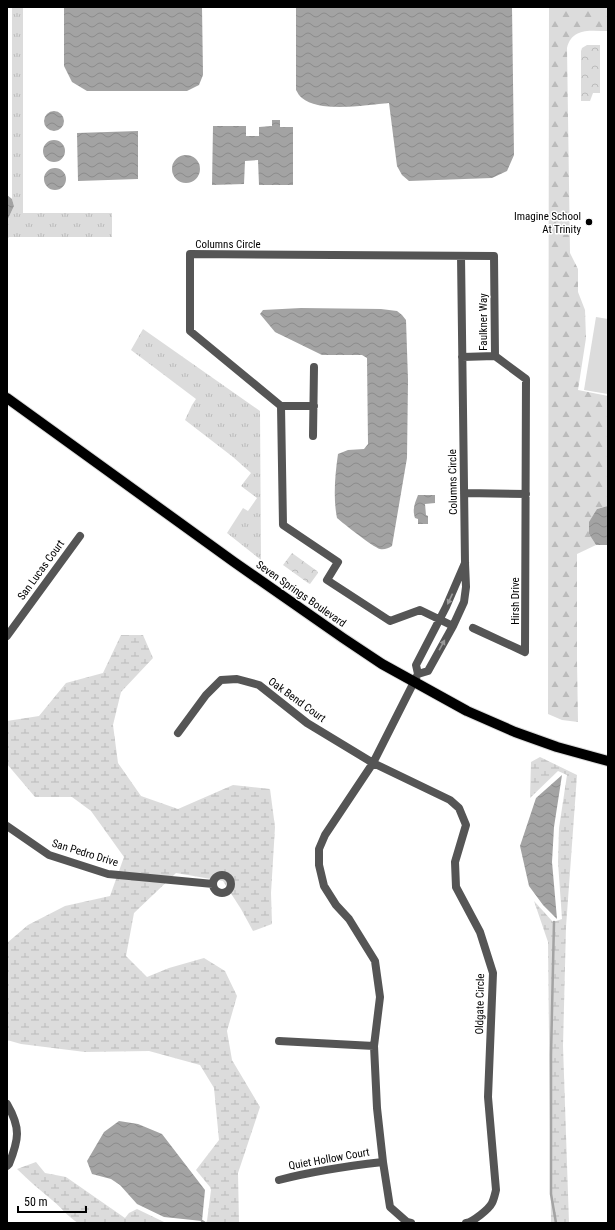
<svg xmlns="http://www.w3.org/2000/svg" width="615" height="1230" viewBox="0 0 615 1230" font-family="'Roboto Condensed',sans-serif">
  <defs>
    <pattern id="grass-tufts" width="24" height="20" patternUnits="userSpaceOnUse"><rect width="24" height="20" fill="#dcdcdc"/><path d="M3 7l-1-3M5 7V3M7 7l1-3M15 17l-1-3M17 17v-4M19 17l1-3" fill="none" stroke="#bbb"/></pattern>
    <pattern id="forest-firs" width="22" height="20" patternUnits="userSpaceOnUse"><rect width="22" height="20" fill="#dcdcdc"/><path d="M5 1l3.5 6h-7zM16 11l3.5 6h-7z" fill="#bbb"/></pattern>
    <pattern id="wetland-marsh" width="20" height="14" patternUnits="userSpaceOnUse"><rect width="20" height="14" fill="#dcdcdc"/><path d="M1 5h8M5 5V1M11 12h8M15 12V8" fill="none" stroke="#bbb"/></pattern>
    <pattern id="park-crowns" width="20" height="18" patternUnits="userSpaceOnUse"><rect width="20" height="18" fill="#dcdcdc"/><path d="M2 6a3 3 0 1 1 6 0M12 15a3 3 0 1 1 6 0" fill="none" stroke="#bbb"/></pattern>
    <pattern id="water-waves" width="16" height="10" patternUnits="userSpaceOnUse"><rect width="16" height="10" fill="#a3a3a3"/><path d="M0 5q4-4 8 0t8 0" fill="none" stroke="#8b8b8b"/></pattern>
  </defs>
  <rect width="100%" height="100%" fill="#fff"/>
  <path fill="url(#grass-tufts)" d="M 12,7 L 23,7 L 23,213 L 112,213 L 112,237 L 9,237 L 7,239 L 7,221 L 14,206 L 12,199 Z
    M 143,329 L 260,411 L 261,560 L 227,533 L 243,508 L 248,511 L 257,498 L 241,486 L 251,473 L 233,457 L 185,420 L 192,405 L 196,399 L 131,350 Z"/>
  <path fill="url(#forest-firs)" d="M 549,7 L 608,7 L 608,31 C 591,31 572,27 567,48 L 570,253 L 578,269 L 578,292 L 585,310 L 586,338 L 578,390 L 608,396 L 608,506 L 597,509 L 589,534 L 596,545 L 577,554 L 577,662 L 578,722 L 562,720 L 548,714 Z"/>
  <path fill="url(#wetland-marsh)" d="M 121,635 L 143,635 L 153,658 L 121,692 L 113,725 L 118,763 L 141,796 L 178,809 L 233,785 L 270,789 L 275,827 L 271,893 L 272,924 L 253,931 L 241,909 L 223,881 L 176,873 L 134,913 L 126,956 L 147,977 L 169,968 L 204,958 L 225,971 L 237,996 L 227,1031 L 232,1060 L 260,1107 L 238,1173 L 239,1223 L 205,1223 L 207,1221 L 211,1190 L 210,1187 L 196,1170 L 219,1140 L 214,1088 L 200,1065 L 149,1051 L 85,1052 L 21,1044 L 7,1040 L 7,943 L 28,925 L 65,906 L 110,896 L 124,857 L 91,811 L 72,797 L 35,797 L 7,764 L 7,721 L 39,716 L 66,683 L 103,673 Z
    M 540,757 L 577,775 L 566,927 L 563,1046 L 569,1223 L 551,1223 L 548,942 L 534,901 L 553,922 L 562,919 L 558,862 L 559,828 L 567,775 L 558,771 L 530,798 L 531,762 Z
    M 36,1162 L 45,1173 L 66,1177 L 125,1218 L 129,1213 L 137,1209 L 164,1222 L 176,1223 L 78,1223 C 68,1217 61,1207 52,1200 C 40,1190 28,1180 17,1169 Z"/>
  <path fill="url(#park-crowns)" d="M 587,45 L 600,45 L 600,93 L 593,93 L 590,101 L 581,101 L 581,51 L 582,48 Z
    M 292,553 L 317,571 L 318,573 L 310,584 L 308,583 L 283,565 Z"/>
  <path fill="#dcdcdc" d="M 596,317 L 608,319 L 608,394 L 584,390 Z"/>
  <path fill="url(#water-waves)" d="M 64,7 L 202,7 L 203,75 L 199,85 L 187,91 L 87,91 L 72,82 L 64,66 Z
    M 296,7 L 512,7 L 514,155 L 507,171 L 492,178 L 409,181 L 402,175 L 397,166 L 389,103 C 367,105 319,113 302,98 C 299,96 298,93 296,90 Z
    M44 121a10 10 0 1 1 20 0a10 10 0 1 1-20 0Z
    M 272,120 L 280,120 L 280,127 L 293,127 L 293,185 L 259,185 L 258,160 L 245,161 L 244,184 L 212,185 L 213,126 L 246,126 L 246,136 L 259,136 L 259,127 L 272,126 Z
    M 138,131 L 138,179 L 78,181 L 77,133 Z
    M43 151a11 11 0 1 1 22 0a11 11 0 1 1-22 0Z
    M172 169a14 14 0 1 1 28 0a14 14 0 1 1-28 0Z
    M44 179a11 11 0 1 1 22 0a11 11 0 1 1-22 0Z
    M 7,195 L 12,199 L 14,206 L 7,221 Z
    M 301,308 L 381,309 L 397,311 L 402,315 L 406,320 L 408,380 L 407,458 L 392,546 C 389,548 384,550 380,549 C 373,547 344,524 337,518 C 333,498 335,475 338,454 L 348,450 L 364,449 L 368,444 L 367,358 L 362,355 L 322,355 L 275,332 L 260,314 L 263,310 Z
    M 418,495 L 435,495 L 435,503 L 425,504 L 426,515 L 428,516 L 428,524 L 418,524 L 418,519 L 415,518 C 412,509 415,503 418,495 Z
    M 608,506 L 608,545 L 596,545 L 589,534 L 589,522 L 597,509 Z
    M 562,775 L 554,827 L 552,862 L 557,919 L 543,905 L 529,886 L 520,846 L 536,798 Z
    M 119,1121 L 138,1124 L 162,1134 L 205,1190 L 202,1221 L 164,1217 L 137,1204 L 120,1185 L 111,1179 L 92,1174 L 87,1161 L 104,1132 Z"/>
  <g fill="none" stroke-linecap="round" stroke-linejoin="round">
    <path stroke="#a3a3a3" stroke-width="2.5" d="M 554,922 L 551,1055 L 551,1194 L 556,1223
      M 202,1221 L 205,1223"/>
    <defs>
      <path id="primary" d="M 7,398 L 234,562 L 343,638 L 382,664 L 467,711 L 515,732 L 557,747 L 608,761"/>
    </defs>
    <use href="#primary" stroke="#dbdbdb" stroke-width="12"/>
    <path stroke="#555" stroke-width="8" d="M 281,406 L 314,406
      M 313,436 L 314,367
      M 464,493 L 526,494
      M 453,626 L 420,610 L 390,621 L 327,580 L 338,562 L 283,525 L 281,406 L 190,331 L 190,254 L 494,256 L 495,356 L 462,357
      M 473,628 L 525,652 L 526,379 L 495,356
      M 7,636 L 80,536
      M 418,674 L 428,671 L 453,626 L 464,602 L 466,587 L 465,563 L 461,256
      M 178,733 L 206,695 L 221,680 L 237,679 L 259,685 L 307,723 L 373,763 L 450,800 L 459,808 L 466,825 L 455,862 L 456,887 L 480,932 L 493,973 L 488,1097 L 496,1190 C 495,1194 494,1199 492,1203 C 489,1209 473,1222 466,1223
      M 7,826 L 49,855 L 108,874 L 213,884
      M213 884a9 9 0 1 1 18 0a9 9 0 1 1-18 0Z
      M 279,1041 L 374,1046
      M 7,1104 C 21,1128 19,1139 9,1164 L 7,1166
      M 279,1180 C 313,1171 348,1166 383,1162
      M 411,1223 L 407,1222 L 390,1207 L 383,1162 L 377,1108 L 374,1046 L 380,997 L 375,961 L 349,919 L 336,905 L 324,886 L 319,865 L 319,849 L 325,835 L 373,763 L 418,674 L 416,665 L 446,607 L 465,563"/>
    <use href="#primary" stroke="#000" stroke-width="10"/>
  </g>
  <defs><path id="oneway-solid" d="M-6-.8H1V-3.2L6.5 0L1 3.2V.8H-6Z"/></defs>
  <g fill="#999">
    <use href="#oneway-solid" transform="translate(450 599) rotate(115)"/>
    <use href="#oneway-solid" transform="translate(442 645) rotate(-61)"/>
  </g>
  <circle fill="#000" stroke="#fff" stroke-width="1.5" cx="589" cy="222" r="4"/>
  <g text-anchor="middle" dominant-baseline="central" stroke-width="3" stroke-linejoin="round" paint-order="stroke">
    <g font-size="11" fill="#000" stroke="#fff" text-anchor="end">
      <text x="581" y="216">Imagine School<tspan x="581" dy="13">At Trinity</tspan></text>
    </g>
    <g font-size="11" fill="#000" stroke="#fff">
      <text x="228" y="244">Columns Circle</text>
      <text transform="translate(483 322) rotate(-90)">Faulkner Way</text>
      <text transform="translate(453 482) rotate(-91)">Columns Circle</text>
      <text transform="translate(41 570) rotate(-54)">San Lucas Court</text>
      <text transform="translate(301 594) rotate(35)">Seven Springs Boulevard</text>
      <text transform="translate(515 601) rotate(-90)">Hirsh Drive</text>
      <text transform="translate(297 700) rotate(36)">Oak Bend Court</text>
      <text transform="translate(85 853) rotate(17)">San Pedro Drive</text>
      <text transform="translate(480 1004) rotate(-89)">Oldgate Circle</text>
      <text transform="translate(329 1159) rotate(-10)">Quiet Hollow Court</text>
    </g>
  </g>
  <rect width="615" height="1230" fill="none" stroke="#000000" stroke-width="16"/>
  <path d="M18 1206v6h68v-6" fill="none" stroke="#000000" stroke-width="2"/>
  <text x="24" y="1206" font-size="12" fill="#000000" stroke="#ffffff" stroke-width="3" paint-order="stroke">50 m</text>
</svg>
